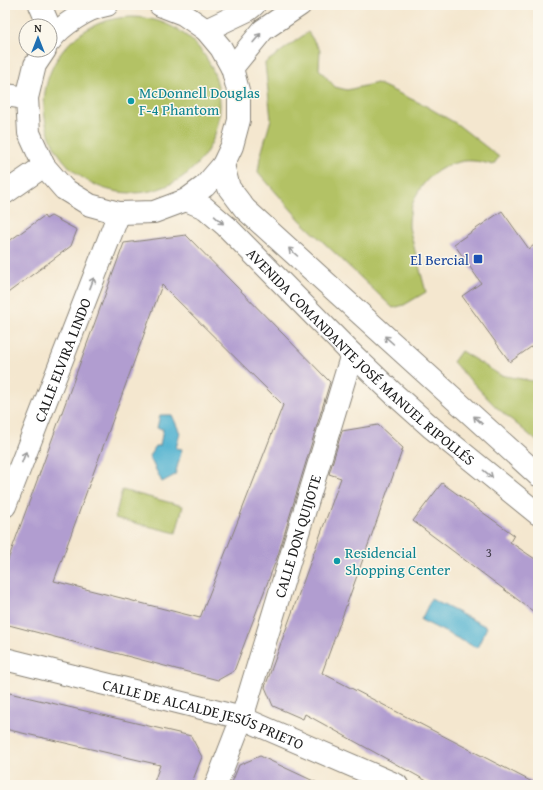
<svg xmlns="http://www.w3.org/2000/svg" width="543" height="790" viewBox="0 0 543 790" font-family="'Gentium Book Plus',serif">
  <rect width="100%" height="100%" fill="#fbf7ec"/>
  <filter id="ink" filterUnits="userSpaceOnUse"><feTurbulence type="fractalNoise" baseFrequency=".025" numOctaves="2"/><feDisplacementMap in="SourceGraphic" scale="8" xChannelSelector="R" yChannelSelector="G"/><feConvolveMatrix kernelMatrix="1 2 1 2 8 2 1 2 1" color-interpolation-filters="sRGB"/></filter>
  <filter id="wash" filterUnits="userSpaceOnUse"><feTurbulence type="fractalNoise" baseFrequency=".012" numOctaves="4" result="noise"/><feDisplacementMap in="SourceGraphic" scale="16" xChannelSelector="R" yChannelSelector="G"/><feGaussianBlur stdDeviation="0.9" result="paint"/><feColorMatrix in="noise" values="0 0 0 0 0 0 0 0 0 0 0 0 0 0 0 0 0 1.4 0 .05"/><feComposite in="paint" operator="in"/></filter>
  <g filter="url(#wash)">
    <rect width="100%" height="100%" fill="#f4e7cf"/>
    <path fill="#b3c265" stroke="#686f40" d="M44 105a88 88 0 1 1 176 0a88 88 0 1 1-176 0Z
      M 308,32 L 320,50 L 319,69 L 335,87 L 347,90 L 377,83 L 426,106 L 457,124 L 499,157 L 493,165 C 483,162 470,159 459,162 C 430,168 408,196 409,227 C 410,233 413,241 414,247 C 418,262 422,277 426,292 L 404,305 L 393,308 L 301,221 L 258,172 L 260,158 L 271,119 L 265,63 Z
      M 461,351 L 500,375 L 538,382 L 538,442 L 495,406 L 453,362 Z
      M 122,490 L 183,506 L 176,533 L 115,518 Z"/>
    <path fill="#51b2d0" stroke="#366776" d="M 160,415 L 172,415 L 180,433 L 176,448 L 182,449 L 175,475 L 162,482 L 149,456 L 156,446 L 160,446 L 163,429 L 157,428 Z
      M 431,599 L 487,627 L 477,648 L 421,620 Z"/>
    <g id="blocks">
      <path fill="#b19dd0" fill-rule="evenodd" d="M 502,211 L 529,249 L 538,242 L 538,342 L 510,362 L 462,296 L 481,283 L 454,244 Z
        M 44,216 L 46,219 L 51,216 L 77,230 L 71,246 L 5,295 L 5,244 Z
        M 186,235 L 330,382 L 278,555 L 234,671 L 218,680 L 5,624 L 5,568 L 124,243 ZM 162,285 L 283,405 L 200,618 L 54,581 Z
        M 378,425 L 403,448 L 322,673 L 538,785 L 434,785 L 305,714 L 303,719 L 273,706 L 265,687 L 341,478 L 329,474 L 342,431 Z
        M 442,483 L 514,535 L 510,542 L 538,561 L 538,615 L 413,521 Z
        M 5,692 L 191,736 L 202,757 L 191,785 L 153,785 L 160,765 L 5,729 Z
        M 260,756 L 322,785 L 231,785 L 239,765 Z"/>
    </g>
  </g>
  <g filter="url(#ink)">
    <use href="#blocks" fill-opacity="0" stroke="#888276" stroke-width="1"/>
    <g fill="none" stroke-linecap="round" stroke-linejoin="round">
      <defs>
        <g id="minor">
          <path d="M 40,5 L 49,26"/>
          <path d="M 206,30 L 248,10 L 254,5"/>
          <path d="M 50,41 C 61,25 88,8 107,5"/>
          <path d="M 45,50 L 35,65 L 27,98 L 29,133 L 44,166 L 64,189 L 90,205 L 119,213 L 154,212 L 186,200 L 205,186 L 223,165 L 232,146 L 239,120 L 239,94 L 232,68 L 221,48 L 206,30 L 183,14 L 160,5"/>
          <path d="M 232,68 L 263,30 L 300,5"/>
          <path d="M 5,95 L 27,98"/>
          <path d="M 223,165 L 229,188 L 245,209 L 538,475"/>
          <path d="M 5,193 L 44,166"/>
          <path id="s1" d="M 186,200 L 205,208 L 226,226 L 352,354 L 394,394 L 432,428 L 538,514"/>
          <path id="s2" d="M 5,506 L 119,213"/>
          <path id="s3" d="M 5,659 L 242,718 L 397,785"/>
          <path id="s4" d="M 216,785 L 242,718 L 352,354"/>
        </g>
      </defs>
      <use href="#minor" stroke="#888276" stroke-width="24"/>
      <use href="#minor" stroke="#fff" stroke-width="22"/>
    </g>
    <defs><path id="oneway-shaft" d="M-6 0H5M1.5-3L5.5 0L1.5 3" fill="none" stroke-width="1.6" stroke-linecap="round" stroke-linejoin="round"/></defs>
    <g stroke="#999">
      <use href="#oneway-shaft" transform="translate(257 38) rotate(-50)"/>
      <use href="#oneway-shaft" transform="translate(219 220) rotate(41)"/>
      <use href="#oneway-shaft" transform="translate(293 252) rotate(-138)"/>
      <use href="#oneway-shaft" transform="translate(92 283) rotate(-69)"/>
      <use href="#oneway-shaft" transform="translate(389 340) rotate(-138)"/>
      <use href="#oneway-shaft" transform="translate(478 420) rotate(-137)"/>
      <use href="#oneway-shaft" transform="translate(24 457) rotate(-69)"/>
      <use href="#oneway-shaft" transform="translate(488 474) rotate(39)"/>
    </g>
  </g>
  <g fill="#0f9aa8" stroke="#fbf7ec" stroke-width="1.5">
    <circle cx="131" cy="101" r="4"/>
    <circle cx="337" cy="561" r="4"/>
  </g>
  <rect fill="#1a4fb4" stroke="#fbf7ec" stroke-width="1.5" x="473" y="254" width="10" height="10" rx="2"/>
  <g text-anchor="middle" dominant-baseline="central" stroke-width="3" stroke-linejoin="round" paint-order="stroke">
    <g font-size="13" fill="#413c49">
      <text x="489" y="552">3</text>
    </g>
    <g font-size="15" fill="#0d838f" stroke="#fbf7ec" text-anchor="start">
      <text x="139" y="92">McDonnell Douglas<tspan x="139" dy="17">F-4 Phantom</tspan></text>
      <text x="345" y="552">Residencial<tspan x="345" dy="17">Shopping Center</tspan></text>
    </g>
    <g font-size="15" fill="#164399" stroke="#fbf7ec" text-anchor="end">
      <text x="469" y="259">El Bercial</text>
    </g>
    <g font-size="15" fill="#1c1c1c" stroke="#fbf7ec">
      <text stroke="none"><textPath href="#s1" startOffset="236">AVENIDA COMANDANTE JOSÉ MANUEL RIPOLLÉS</textPath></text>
      <text stroke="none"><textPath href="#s2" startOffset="157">CALLE ELVIRA LINDO</textPath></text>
      <text stroke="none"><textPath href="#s4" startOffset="262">CALLE DON QUIJOTE</textPath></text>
      <text stroke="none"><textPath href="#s3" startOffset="206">CALLE DE ALCALDE JESÚS PRIETO</textPath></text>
    </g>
  </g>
  <rect width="543" height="790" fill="none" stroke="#fbf7ec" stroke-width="20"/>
  <g transform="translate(38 38)"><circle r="19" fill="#fbf7ec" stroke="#a29f99"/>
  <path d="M0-3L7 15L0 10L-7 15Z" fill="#1f6fb2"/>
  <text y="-6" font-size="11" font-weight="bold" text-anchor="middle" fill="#1c1c1c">N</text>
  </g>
</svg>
